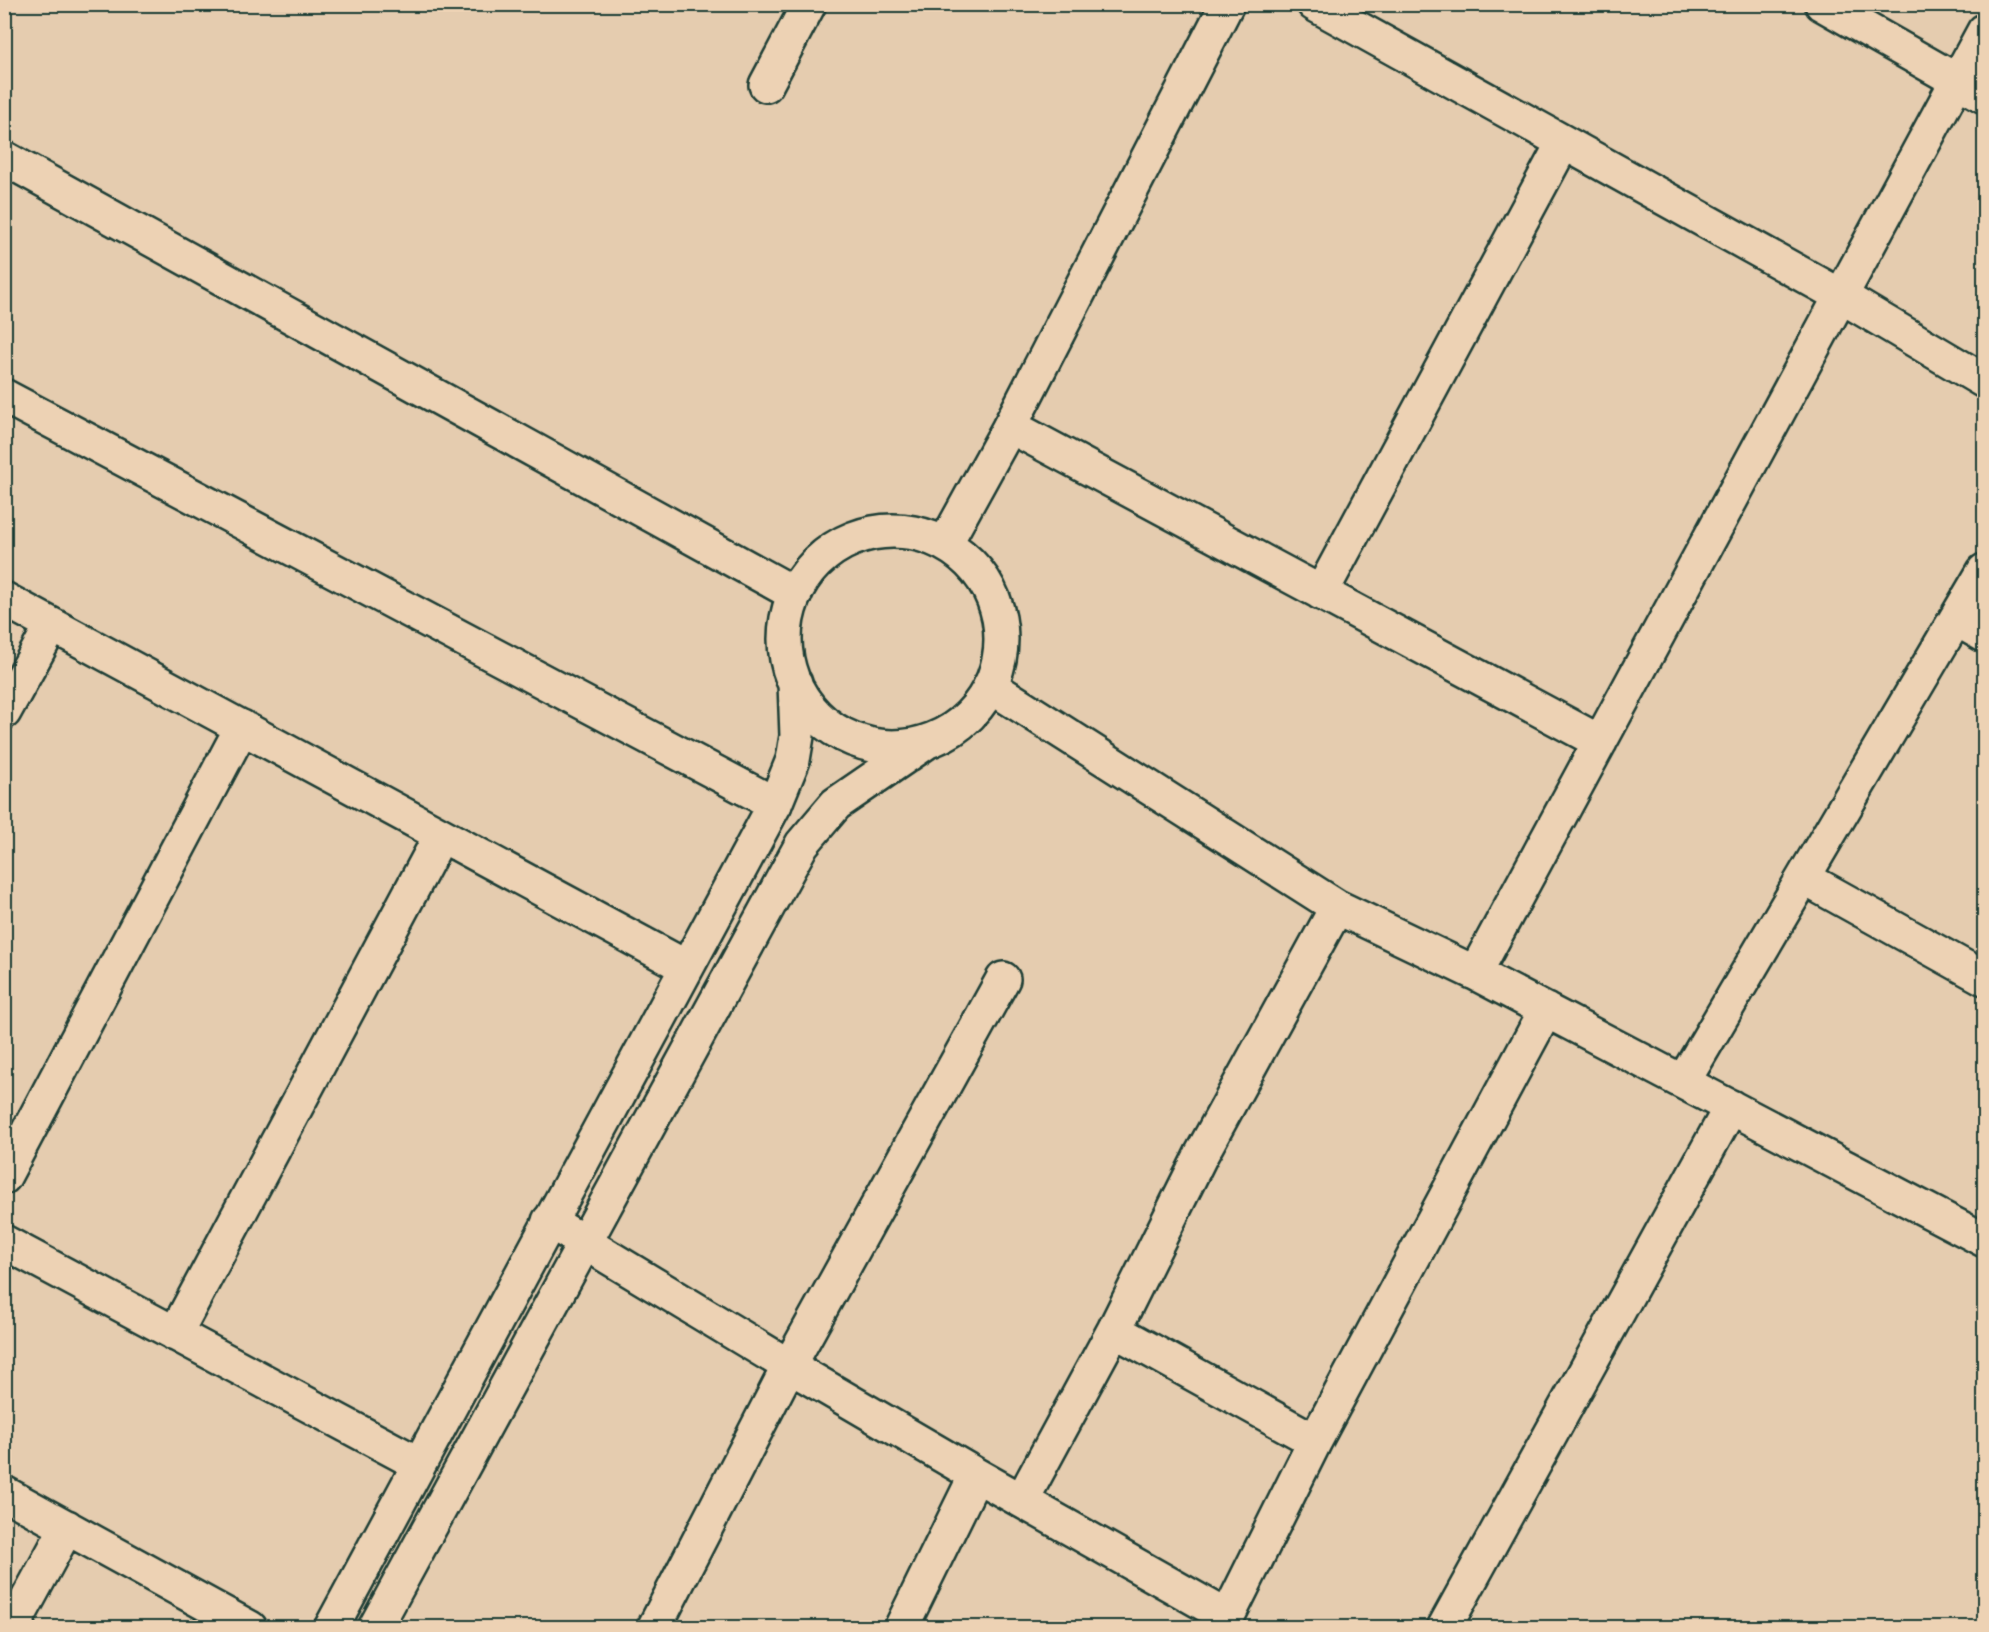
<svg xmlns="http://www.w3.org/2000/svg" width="1989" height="1632" viewBox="0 0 1989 1632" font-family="'Playpen Sans',sans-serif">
  <rect width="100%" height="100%" fill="#e5ccaf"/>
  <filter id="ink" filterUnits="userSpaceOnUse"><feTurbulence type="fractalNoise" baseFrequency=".0167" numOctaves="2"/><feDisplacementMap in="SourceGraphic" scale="12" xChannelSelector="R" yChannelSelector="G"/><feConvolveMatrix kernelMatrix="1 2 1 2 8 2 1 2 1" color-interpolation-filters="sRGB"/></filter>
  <g filter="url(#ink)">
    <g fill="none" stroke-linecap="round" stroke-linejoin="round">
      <defs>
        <path id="minor" d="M 1314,4 L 1841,296 L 1984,381
          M 1822,4 L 1984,96
          M 766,85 L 809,4
          M 4,158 L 795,594
          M 4,396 L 775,804
          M 1010,426 L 1600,742
          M 1321,593 L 1563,143
          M 4,599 L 686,967
          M 1956,619 L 1984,635
          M 990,686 L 1337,907 L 1475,973 L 1984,1240
          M 4,712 L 52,625
          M 1804,878 L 1984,978
          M 1475,973 L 1984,31
          M 1683,1082 L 1984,571
          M 4,1177 L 242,727
          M 549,1221 L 789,1366 L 976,1475 L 1226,1616
          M 4,1242 L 419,1464
          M 1114,1330 L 1315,1441
          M 175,1334 L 441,835
          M 4,1493 L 250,1628
          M 1022,1500 L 1114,1330 L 1201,1155 L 1337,907
          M 12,1628 L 67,1527
          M 654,1628 L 789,1366 L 1003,979
          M 901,1628 L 976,1475
          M 1222,1628 L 1315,1441 L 1546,1010
          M 1444,1628 L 1731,1107"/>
        <path id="tertiary" d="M785 639a108 108 0 1 1 216 0a108 108 0 1 1-216 0Z
          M 945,544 L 1010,426 L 1227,4
          M 331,1628 L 775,804 L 793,760 L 797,736 L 795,683
          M 375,1628 L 802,844 L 836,804 L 925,743"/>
      </defs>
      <use href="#minor" stroke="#1f3d34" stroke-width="38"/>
      <use href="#tertiary" stroke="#1f3d34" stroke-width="38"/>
      <use href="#minor" stroke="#edd2b4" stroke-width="33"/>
      <use href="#tertiary" stroke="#edd2b4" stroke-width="33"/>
    </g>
  </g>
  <rect width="1989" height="1632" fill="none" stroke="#edd2b4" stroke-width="24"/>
  <rect x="12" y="12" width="1965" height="1608" fill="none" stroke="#1f3d34" stroke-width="2" filter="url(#ink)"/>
</svg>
